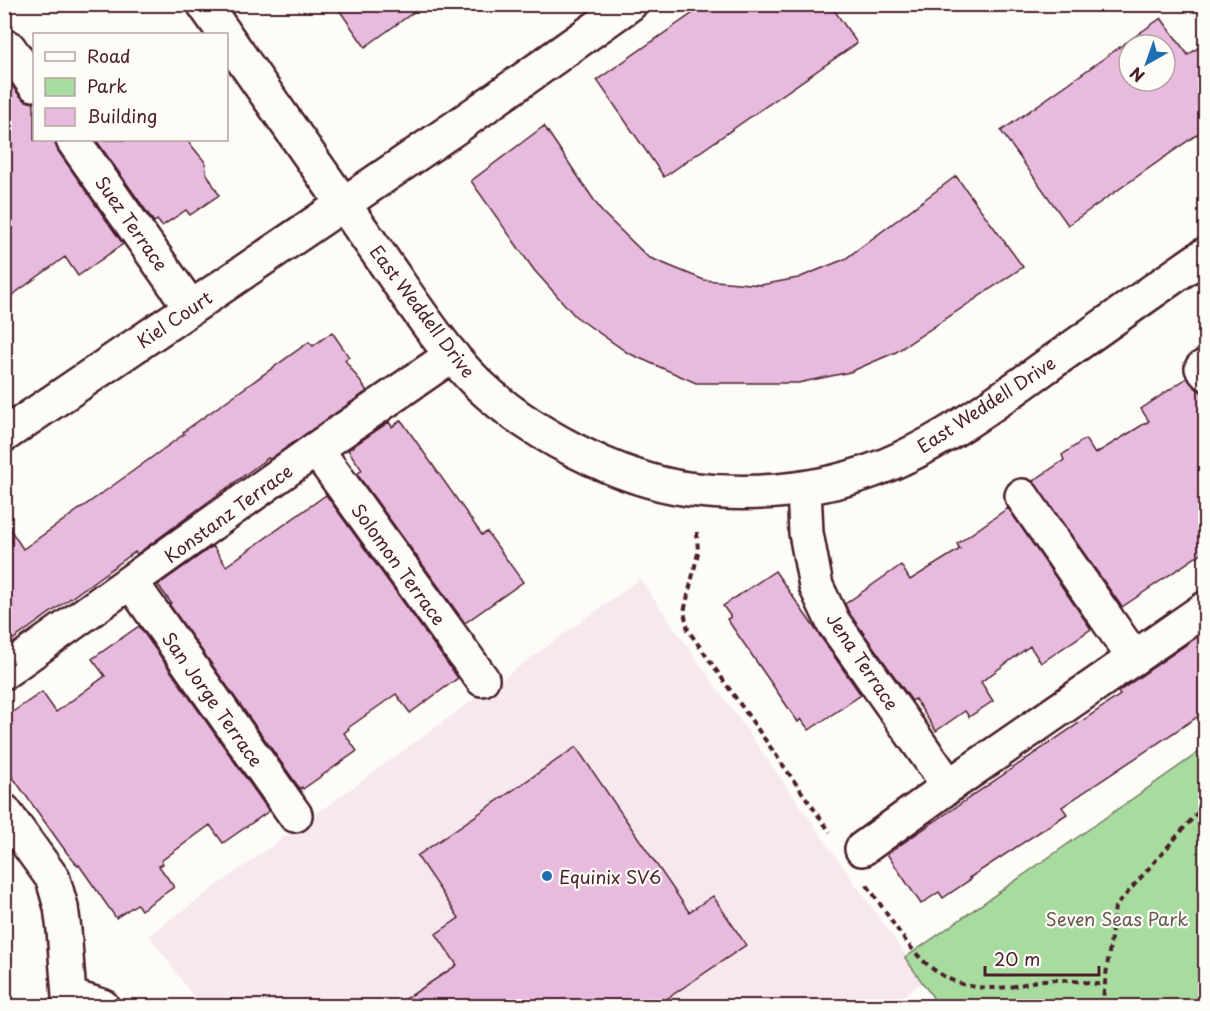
<svg xmlns="http://www.w3.org/2000/svg" width="1210" height="1011" viewBox="0 0 1210 1011" font-family="'Playpen Sans',sans-serif">
  <rect width="100%" height="100%" fill="#fdfcf7"/>
  <filter id="ink" filterUnits="userSpaceOnUse"><feTurbulence type="fractalNoise" baseFrequency=".0167" numOctaves="2"/><feDisplacementMap in="SourceGraphic" scale="12" xChannelSelector="R" yChannelSelector="G"/><feConvolveMatrix kernelMatrix="1 2 1 2 8 2 1 2 1" color-interpolation-filters="sRGB"/></filter>
  <g filter="url(#ink)">
    <path fill="#f7e8f0" d="M 640,579 L 907,957 L 905,959 L 922,983 L 889,1006 L 200,1006 L 149,935 Z"/>
    <path fill="#a8dc9f" stroke="#797e65" stroke-width="1.5" d="M 1205,748 L 1205,1006 L 939,1006 L 905,958 Z"/>
    <path fill="#e8bade" stroke="#4a1f2b" stroke-width="1.5" fill-rule="evenodd" d="M 335,4 L 425,4 L 365,47 Z
      M 706,4 L 830,4 L 857,43 L 664,177 L 597,80 Z
      M 1161,18 L 1188,55 L 1206,42 L 1206,128 L 1068,225 L 1001,131 ZM 1129,45 L 1165,45 L 1165,81 L 1129,81 Z
      M 4,74 L 19,95 L 26,101 L 34,103 L 34,140 L 55,140 L 58,151 L 123,244 L 78,276 L 65,257 L 4,301 Z
      M 544,126 L 602,212 L 648,257 L 704,280 L 761,285 L 798,278 L 845,259 L 956,176 L 1023,267 L 896,352 L 850,372 L 798,383 L 696,383 L 628,353 L 575,316 L 534,270 L 471,181 Z
      M 96,140 L 187,140 L 205,162 L 206,172 L 219,195 L 190,215 L 186,210 L 162,226 L 157,220 L 154,222 Z
      M 332,332 L 349,357 L 345,360 L 367,391 L 270,459 L 268,458 L 137,554 L 135,552 L 4,646 L 4,520 L 23,549 L 115,484 L 184,434 L 183,432 L 309,342 L 313,346 Z
      M 1187,378 L 1206,397 L 1206,550 L 1122,607 L 1033,481 L 1064,460 L 1062,455 L 1085,439 L 1095,454 L 1149,421 L 1141,409 Z
      M 401,420 L 482,535 L 487,532 L 523,582 L 465,623 L 357,474 L 362,470 L 348,450 L 389,422 L 392,427 Z
      M 326,495 L 458,678 L 410,713 L 396,694 L 348,728 L 349,729 L 344,733 L 357,751 L 303,789 L 302,787 L 300,789 L 169,604 L 171,603 L 158,585 L 213,546 L 226,566 Z
      M 1008,508 L 1091,629 L 1041,663 L 1030,646 L 981,682 L 993,701 L 969,717 L 965,711 L 936,731 L 915,699 L 912,701 L 849,613 L 845,604 L 901,565 L 910,580 L 960,549 L 957,544 Z
      M 775,571 L 861,695 L 809,730 L 801,719 L 798,722 L 727,619 L 731,617 L 723,606 Z
      M 139,626 L 269,811 L 223,843 L 210,825 L 161,861 L 163,864 L 159,866 L 174,887 L 141,910 L 137,904 L 116,918 L 79,865 L 78,866 L 67,853 L 4,765 L 4,718 L 42,692 L 56,712 L 105,676 L 92,659 Z
      M 1206,631 L 1206,711 L 1062,807 L 1067,814 L 969,878 L 971,879 L 943,898 L 939,892 L 921,904 L 887,854 L 1120,695 L 1118,692 Z
      M 576,747 L 689,912 L 713,896 L 746,945 L 656,1006 L 395,1006 L 457,965 L 436,934 L 459,918 L 417,856 Z"/>
    <g fill="none" stroke-linecap="round" stroke-linejoin="round">
      <defs>
        <path id="minor" d="M 204,4 L 225,34
          M 226,36 C 277,109 327,181 378,253 C 409,297 439,345 477,383 C 528,432 617,479 688,489 C 758,498 833,490 898,460 C 949,437 995,403 1041,370 C 1096,331 1151,292 1206,254
          M 9,48 L 34,84
          M 73,140 L 191,308
          M 1202,368 L 1206,373
          M 4,435 L 455,128 L 630,4
          M 316,449 L 482,679
          M 804,488 L 806,533 L 816,586 L 833,622 L 949,786
          M 1022,496 L 1134,658
          M 131,582 L 295,815
          M 4,672 L 316,449 L 452,355
          M 4,811 L 53,879 L 61,907 L 64,930 L 69,996
          M 862,849 L 949,786 L 1206,608
          M 69,996 L 102,1006"/>
      </defs>
      <use href="#minor" stroke="#4a1f2b" stroke-width="38"/>
      <path stroke="#4a1f2b" stroke-width="4" stroke-dasharray="6 4.5" stroke-linecap="butt" d="M 697,532 L 698,553 L 684,612 L 688,630 L 830,832
        M 867,885 C 907,941 929,996 1008,987 C 1021,986 1032,981 1044,980 C 1064,979 1084,982 1104,985
        M 1102,1006 L 1115,907 L 1206,803"/>
      <use href="#minor" stroke="#fdfcf7" stroke-width="33"/>
    </g>
  </g>
  <circle fill="#1f6fb2" stroke="#fdfcf7" stroke-width="2" cx="547" cy="876" r="6"/>
  <g text-anchor="middle" dominant-baseline="central" stroke-width="4.5" stroke-linejoin="round" paint-order="stroke">
    <g font-size="18" fill="#4a1f2b" stroke="#fdfcf7">
      <text transform="translate(132 223) rotate(55)">Suez Terrace</text>
      <text transform="translate(423 311) rotate(53)">East Weddell Drive</text>
      <text transform="translate(174 319) rotate(-34)">Kiel Court</text>
      <text transform="translate(986 404) rotate(-33)">East Weddell Drive</text>
      <text transform="translate(228 513) rotate(-36)">Konstanz Terrace</text>
      <text transform="translate(399 564) rotate(54)">Solomon Terrace</text>
      <text transform="translate(863 661) rotate(56)">Jena Terrace</text>
      <text transform="translate(213 699) rotate(55)">San Jorge Terrace</text>
    </g>
    <g font-size="18" fill="#4a1f2b" stroke="#fdfcf7" text-anchor="start">
      <text x="559" y="876">Equinix SV6</text>
    </g>
    <g font-size="18" fill="#66584e" stroke="#fdfcf7">
      <text x="1117" y="918">Seven Seas Park</text>
    </g>
  </g>
  <rect width="1210" height="1011" fill="none" stroke="#fdfcf7" stroke-width="24"/>
  <rect x="12" y="12" width="1186" height="987" fill="none" stroke="#4a1f2b" stroke-width="2" filter="url(#ink)"/>
  <rect x="33" y="33" width="195" height="108" fill="#fdfcf7" stroke="#b5a4a5" stroke-width="1.5"/>
  <rect x="45" y="52" width="30" height="9" fill="#fdfcf7" stroke="#b5a4a5" stroke-width="1.5"/>
  <text x="87" y="63" font-size="18" fill="#4a1f2b">Road</text>
  <rect x="45" y="78" width="30" height="18" fill="#a8dc9f" stroke="#b5a4a5" stroke-width="1.5"/>
  <text x="87" y="93" font-size="18" fill="#4a1f2b">Park</text>
  <rect x="45" y="108" width="30" height="18" fill="#e8bade" stroke="#b5a4a5" stroke-width="1.5"/>
  <text x="87" y="123" font-size="18" fill="#4a1f2b">Building</text>
  <g transform="translate(1147 63) rotate(220)"><circle r="28" fill="#fdfcf7" stroke="#b5a4a5" stroke-width="1.5"/>
  <path d="M0-4.5L10 22L0 15L-10 22Z" fill="#1f6fb2"/>
  <text y="-9" font-size="16" font-weight="bold" text-anchor="middle" fill="#4a1f2b">N</text>
  </g>
  <path d="M985 966v9h114v-9" fill="none" stroke="#4a1f2b" stroke-width="3"/>
  <text x="994" y="966" font-size="18" fill="#4a1f2b" stroke="#fdfcf7" stroke-width="4.5" paint-order="stroke">20 m</text>
</svg>
